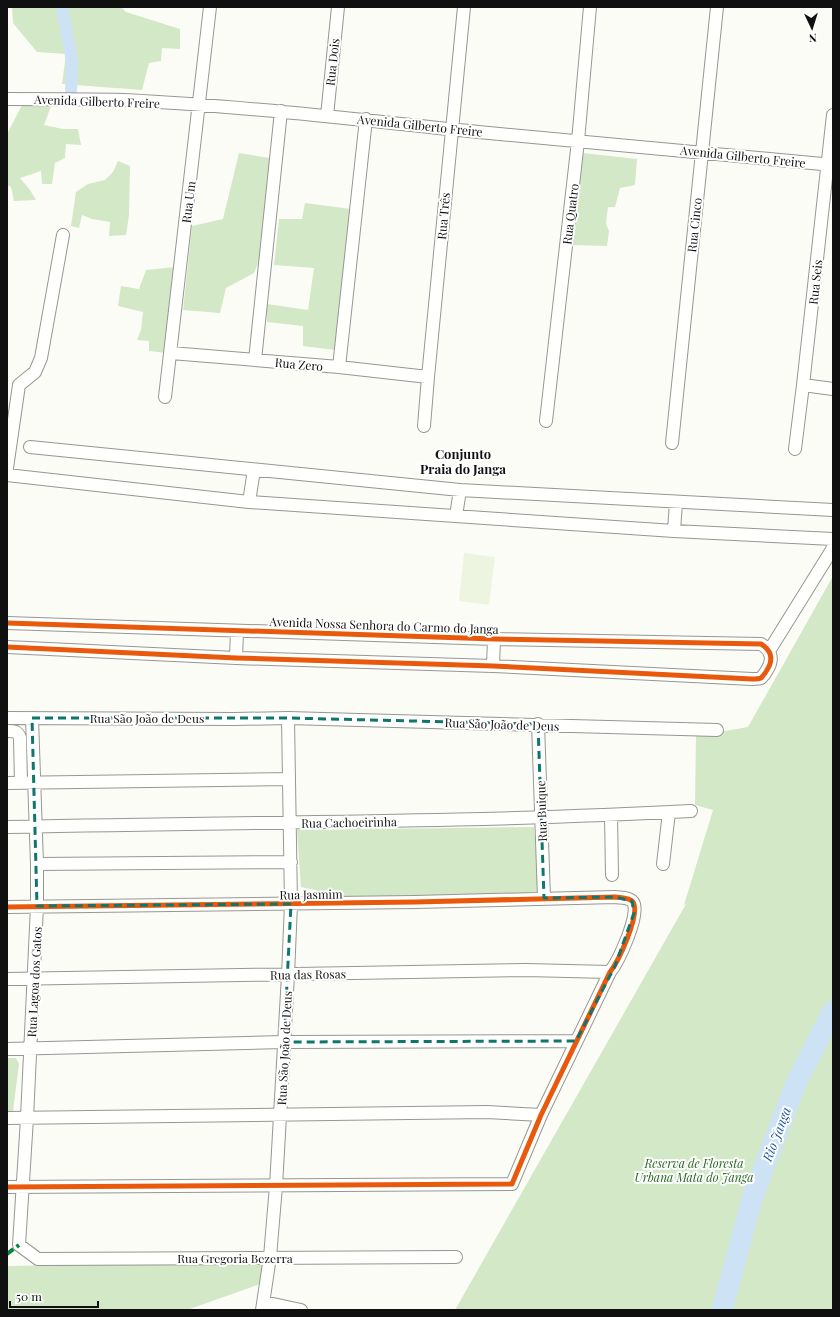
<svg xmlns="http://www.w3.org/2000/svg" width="840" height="1317" viewBox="0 0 840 1317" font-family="'Playfair Display',serif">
  <rect width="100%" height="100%" fill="#fcfcf6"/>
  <path fill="#d3e8c6" d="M 12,7 L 121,7 L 126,12 L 180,29 L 180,49 L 162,48 L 161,61 L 149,63 L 142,90 L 62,84 L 66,54 L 37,52 L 13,23 Z
    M 22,105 L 51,106 L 44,125 L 63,129 L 78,129 L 81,145 L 66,144 L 65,158 L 55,163 L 52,184 L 42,184 L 41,171 L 20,178 L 30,190 L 36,200 L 14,201 L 11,187 L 7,185 L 7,134 Z
    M 239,153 L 270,158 L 259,261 L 254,273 L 226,288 L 220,313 L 183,310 L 192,226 L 223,219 Z
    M 583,153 L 637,159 L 635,185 L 620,188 L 615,207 L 608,207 L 606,224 L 609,231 L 607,246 L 572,245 Z
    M 118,161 L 130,166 L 129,215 L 126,235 L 109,236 L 110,222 L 92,219 L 82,215 L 79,228 L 71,226 L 76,192 L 88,184 L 105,180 L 113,172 Z
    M 305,203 L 351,209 L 335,350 L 303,346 L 303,326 L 267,322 L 267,304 L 308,310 L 314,268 L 274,265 L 279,219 L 302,219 Z
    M 175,267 L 166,353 L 149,351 L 149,341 L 137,340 L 141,330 L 143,312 L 118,306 L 121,286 L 139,289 L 146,270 Z
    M 833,576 L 833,1310 L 455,1310 L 686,904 L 684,905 L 713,810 L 695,805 L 696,736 L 748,727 Z
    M 534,827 L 539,893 L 326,898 L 315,890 L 301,887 L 297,830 Z
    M 7,1058 L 16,1058 L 19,1064 L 13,1111 L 7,1111 Z
    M 264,1262 L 260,1284 L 187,1310 L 7,1310 L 7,1266 Z"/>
  <path fill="#edf5e1" d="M 464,553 L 495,557 L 489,605 L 459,601 Z"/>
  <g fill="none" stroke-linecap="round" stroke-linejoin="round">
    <path stroke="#cee2f5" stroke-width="12" d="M 62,7 L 72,62 L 71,93"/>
    <path stroke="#cee2f5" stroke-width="21" d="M 722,1310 L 752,1199 L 796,1083 L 833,1011"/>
    <defs>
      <path id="minor" d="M 7,99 C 46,99 85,99 124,100 C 246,106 367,121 489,133 C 603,144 718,154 833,165
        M 327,116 L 338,7
        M 171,353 L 339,367 L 428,377
        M 255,360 L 281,111
        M 339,367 L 366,119
        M 19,385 L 35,372 L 41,358 L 63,235
        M 803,385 L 833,389
        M 165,397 L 210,7
        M 546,421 L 578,141 L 590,7
        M 424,426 L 428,377 L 464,7
        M 672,443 L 717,7
        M 30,447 L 460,490 L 833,510
        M 795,449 L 803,385 L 833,115
        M 7,468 L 19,385
        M 7,475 L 249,502 L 674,531 L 833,539
        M 249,502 L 254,470
        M 456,516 L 460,490
        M 674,531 L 676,502
        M 7,623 L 494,639 L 761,644 C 771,650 774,659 767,670 C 766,672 763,676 761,678 C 759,679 754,679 752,679 L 493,666 L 236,658 L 7,647
        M 769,651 L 833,548
        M 236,658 L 237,631
        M 493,666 L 494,639
        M 7,718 L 235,719 L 288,718 L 717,730
        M 32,718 L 37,864 L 37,906 L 27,1118 L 19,1245 L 38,1259 L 456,1257
        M 538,724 L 544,898
        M 7,731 C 14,731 18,731 20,738 L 21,783
        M 7,783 L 288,779
        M 611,815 L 612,875
        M 7,827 C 235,822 463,823 691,811
        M 37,864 L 291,862
        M 663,864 L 669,812
        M 7,907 L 415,902 L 615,897 C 621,898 629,897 633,902 C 641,914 618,962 610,972 L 541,1115 L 512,1184 L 7,1187
        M 7,979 L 526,970 L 610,972
        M 7,1049 L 284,1042 L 576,1041
        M 7,1118 L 487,1112 L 541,1115
        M 264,1302 L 301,1310
        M 262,1310 L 270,1257 L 276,1186 L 288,975 L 291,904 L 288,718"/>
    </defs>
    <use href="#minor" stroke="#969694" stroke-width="14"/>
    <use href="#minor" stroke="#fffffe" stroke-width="12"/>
    <path stroke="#00873e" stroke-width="4" stroke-dasharray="8 4" stroke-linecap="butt" d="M 7,1254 L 19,1245"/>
    <defs>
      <path id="cycleway" d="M 7,623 L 494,639 L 761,644 C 771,650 774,659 767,670 C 766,672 763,676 761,678 C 759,679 754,679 752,679 L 493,666 L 236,658 L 7,647
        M 7,907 L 415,902 L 615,897 C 621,898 629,897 633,902 C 641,914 618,962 610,972 L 541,1115 L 512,1184 L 7,1187"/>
    </defs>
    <use href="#cycleway" stroke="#fff" stroke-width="8"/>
    <use href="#cycleway" stroke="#e8590c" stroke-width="5"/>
  </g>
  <path fill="none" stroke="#0f766e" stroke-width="3" stroke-dasharray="8 5" stroke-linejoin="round" d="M 32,718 L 288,718 L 538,724 L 544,898 L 615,897 L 632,901 L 634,913 L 615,966 L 576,1041 L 284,1042 L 291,904 L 37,906 Z"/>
  <g text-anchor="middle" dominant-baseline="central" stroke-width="4" stroke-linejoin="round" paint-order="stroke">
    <g font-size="12" fill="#101010" stroke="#fff">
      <text transform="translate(332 62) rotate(-84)">Rua Dois</text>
      <text transform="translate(97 101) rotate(2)">Avenida Gilberto Freire</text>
      <text transform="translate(420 125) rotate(6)">Avenida Gilberto Freire</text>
      <text transform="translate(743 156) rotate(6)">Avenida Gilberto Freire</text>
      <text transform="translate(188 202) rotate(-83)">Rua Um</text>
      <text transform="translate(570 214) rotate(-83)">Rua Quatro</text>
      <text transform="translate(443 216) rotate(-85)">Rua Três</text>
      <text transform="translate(694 225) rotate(-84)">Rua Cinco</text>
      <text transform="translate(815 282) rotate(-84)">Rua Seis</text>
      <text transform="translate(299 364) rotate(5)">Rua Zero</text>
      <text transform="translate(384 625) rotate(2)">Avenida Nossa Senhora do Carmo do Janga</text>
      <text x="147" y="718">Rua São João de Deus</text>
      <text transform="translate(502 724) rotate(2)">Rua São João de Deus</text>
      <text transform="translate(541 811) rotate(-92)">Rua Buique</text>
      <text transform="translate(349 822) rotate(-1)">Rua Cachoeirinha</text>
      <text transform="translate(311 894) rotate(-1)">Rua Jasmim</text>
      <text transform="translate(308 974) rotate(-1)">Rua das Rosas</text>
      <text transform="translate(34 982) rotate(-87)">Rua Lagoa dos Gatos</text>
      <text transform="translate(284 1048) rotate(-87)">Rua São João de Deus</text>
      <text x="235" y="1258">Rua Gregoria Bezerra</text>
    </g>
    <g font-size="12" font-style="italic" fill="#286623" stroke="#fff">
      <text x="694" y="1163">Reserva de Floresta<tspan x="694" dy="14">Urbana Mata do Janga</tspan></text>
    </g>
    <g font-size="13" font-weight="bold" fill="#101010" stroke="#fff">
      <text x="463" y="453">Conjunto<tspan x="463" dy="15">Praia do Janga</tspan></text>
    </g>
    <g font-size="13" font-style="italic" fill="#1e569d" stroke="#fff">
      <text transform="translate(776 1134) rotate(-69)">Rio Janga</text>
    </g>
  </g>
  <rect width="840" height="1317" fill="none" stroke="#101010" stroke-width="16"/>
  <g transform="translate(812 28) rotate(176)" stroke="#ffffff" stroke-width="3" paint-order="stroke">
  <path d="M0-3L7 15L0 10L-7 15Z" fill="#101010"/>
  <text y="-6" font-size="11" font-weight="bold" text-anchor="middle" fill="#101010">N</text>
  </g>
  <path d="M10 1301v6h88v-6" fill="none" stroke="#101010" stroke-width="2"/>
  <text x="16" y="1301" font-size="12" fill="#101010" stroke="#ffffff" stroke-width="3" paint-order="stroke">50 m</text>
</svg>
